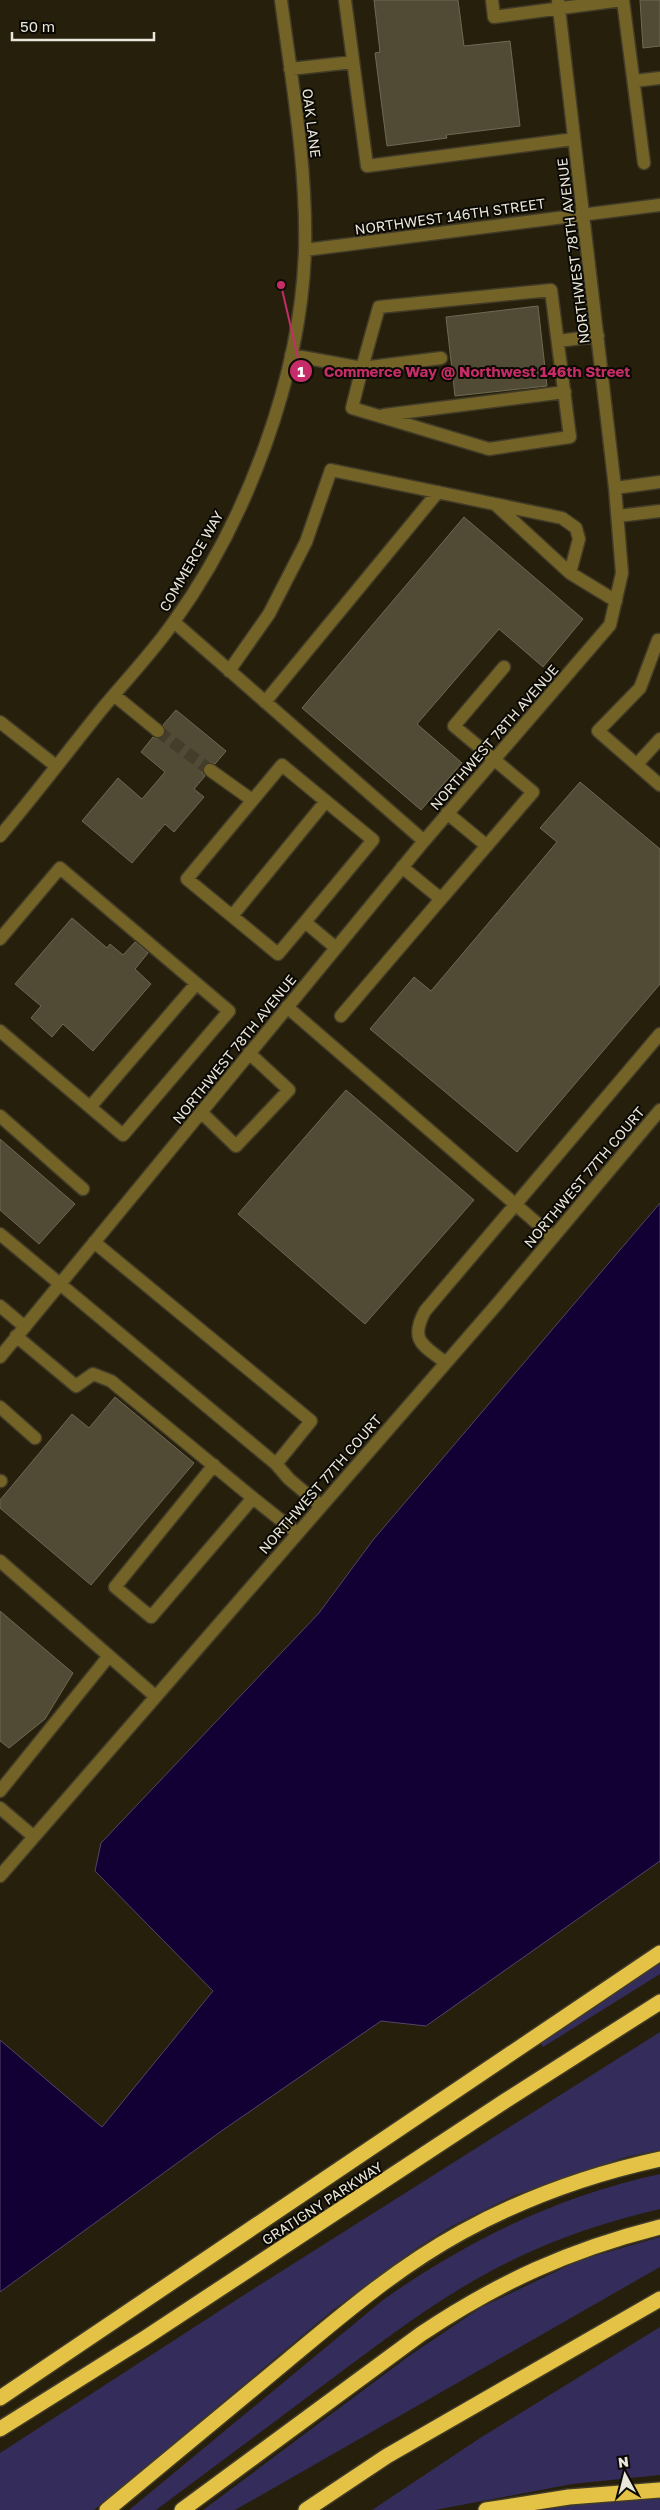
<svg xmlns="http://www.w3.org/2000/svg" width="660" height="2510" viewBox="0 0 660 2510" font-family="'Golos Text',sans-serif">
  <rect width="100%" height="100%" fill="#251f0b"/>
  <path fill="#342c5b" d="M 660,1959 L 660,1974 L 543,2047 L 539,2041 Z
    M 660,2032 L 660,2150 L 626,2157 L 513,2196 L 452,2226 L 417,2248 L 333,2310 L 94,2510 L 0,2510 L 0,2453 L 247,2293 Z
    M 660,2174 L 660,2209 C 603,2222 545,2242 493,2270 C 436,2300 384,2340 333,2378 C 274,2422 215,2466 156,2510 L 129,2510 L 383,2300 C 467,2240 559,2196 660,2174 Z
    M 660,2237 L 660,2267 L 235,2510 L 203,2510 L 409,2356 L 480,2308 L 580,2260 Z
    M 660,2327 L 660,2475 L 572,2484 L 435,2510 L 372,2510 L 480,2438 Z
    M 660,2496 L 660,2510 L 520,2510 L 544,2505 Z"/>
  <path fill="#120035" stroke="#534566" d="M 660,1203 L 660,1861 L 426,2026 L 381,2021 L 220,2132 L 0,2292 L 0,2040 L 102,2127 L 213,1991 L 95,1871 L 101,1843 L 319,1613 L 373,1540 Z"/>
  <path fill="#514b35" stroke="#6f6953" d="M 374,0 L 458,0 L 464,46 L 510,41 L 520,126 L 446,135 L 447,138 L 387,146 L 375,53 L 380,52 Z
    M 640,0 L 660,0 L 660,46 L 643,48 Z
    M 538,306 L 547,386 L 455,396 L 446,317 Z
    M 464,517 L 583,619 L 543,667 L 499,629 L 417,724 L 462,763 L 421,810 L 302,708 Z
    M 176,710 L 226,751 L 215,764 L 210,762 L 203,766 L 202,773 L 205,776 L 194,789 L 204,797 L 174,832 L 165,824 L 132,863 L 82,821 L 118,778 L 142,799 L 165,772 L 141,752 L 153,737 L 157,739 L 164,736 L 166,732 L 163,725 Z
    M 580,782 L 660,849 L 660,984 L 517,1152 L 370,1029 L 414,977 L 431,991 L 557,842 L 540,828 Z
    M 72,918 L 107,948 L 110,944 L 123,955 L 135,942 L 148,953 L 135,969 L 151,984 L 93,1051 L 63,1024 L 52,1037 L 31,1018 L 41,1006 L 15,984 Z
    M 346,1090 L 474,1200 L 365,1324 L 238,1214 Z
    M 0,1139 L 75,1204 L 39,1244 L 0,1210 Z
    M 115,1397 L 194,1463 L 91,1585 L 0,1508 L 0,1500 L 72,1414 L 89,1428 Z
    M 0,1611 L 73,1673 L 45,1719 L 9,1748 L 0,1741 Z"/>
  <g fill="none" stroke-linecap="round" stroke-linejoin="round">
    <path stroke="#433d2a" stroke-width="12" stroke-dasharray="12 6" stroke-linecap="butt" d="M 158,731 L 210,770"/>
    <defs>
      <path id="minor" d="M 345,0 L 367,166 L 574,139
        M 492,0 L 494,17 L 622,0
        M 623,0 L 644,163
        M 290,69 L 353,62
        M 634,81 L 660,78
        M 305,250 L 660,205
        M 558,341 L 598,336
        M 291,355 L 362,368 L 379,307 L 551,290 L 570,437 L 489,449 L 352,408 L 362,368 L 441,358
        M 384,415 L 565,392
        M 615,488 L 660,482
        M 618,516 L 660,511
        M 570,573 L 616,601
        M 174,622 L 424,841
        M 660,640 L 658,640 L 640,688 L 598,731 L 660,785
        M 229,671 L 269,614 L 306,542 L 331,470 L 562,518 L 576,528 L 579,539 L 570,573 L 496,505
        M 114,695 L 158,731
        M 265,702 L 438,492
        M 0,722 L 56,766
        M 637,764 L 660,739
        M 210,770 L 252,800
        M 447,813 L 487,846
        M 0,836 C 35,795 68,751 102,709 C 126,680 152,653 173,623 C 247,521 301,376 305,250 C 307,166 292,83 281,0
        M 441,899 L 533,792 L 454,726 L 504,667
        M 232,916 L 326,801
        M 305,922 L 278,954 L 187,879 L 282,765 L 373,840 L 305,922 L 336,948
        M 0,939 L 60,868 L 229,1011 L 123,1135 L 0,1031
        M 287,1007 L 553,1237
        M 341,1016 L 441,899 L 402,867
        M 90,1107 L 196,984
        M 201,1112 L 236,1146 L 289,1090 L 249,1053
        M 0,1116 L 83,1189
        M 0,1234 L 276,1464 L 311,1421 L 94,1242
        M 0,1306 L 25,1327
        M 16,1336 L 76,1386 L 93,1374 L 111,1381 L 253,1498 L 151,1617 L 115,1587 L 214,1465
        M 0,1357 L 424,841 L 610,625 L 622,573 L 615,488 L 558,0
        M 446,1363 C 423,1345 409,1341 425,1311 L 660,1034
        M 0,1407 L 35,1438
        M 276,1464 L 289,1479 L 321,1506
        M 0,1481 L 1,1481
        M 253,1498 L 297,1533
        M 0,1561 L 155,1696
        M 0,1791 L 109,1656
        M 0,1808 L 33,1836
        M 0,1876 L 498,1303 L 660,1110"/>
      <path id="highway" d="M 0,2398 L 660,1953
        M 0,2429 L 145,2338 L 505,2101 L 660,2002
        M 107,2510 C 167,2460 227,2410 288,2360 C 343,2314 398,2267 462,2232 C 524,2198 591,2174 660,2159
        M 182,2510 L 421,2334 C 499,2282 569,2250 660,2227
        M 306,2510 L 387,2456 L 660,2299
        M 486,2510 L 569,2497 L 660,2490"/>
    </defs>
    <use href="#minor" stroke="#413b28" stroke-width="15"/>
    <use href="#highway" stroke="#413b28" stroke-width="18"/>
    <use href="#minor" stroke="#736327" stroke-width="12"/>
    <use href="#highway" stroke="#e3c245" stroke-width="15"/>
  </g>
  <g text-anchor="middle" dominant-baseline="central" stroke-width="4" stroke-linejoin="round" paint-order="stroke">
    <g font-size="14" fill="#eae6da" stroke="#0b0903">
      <text transform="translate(312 123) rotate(83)">OAK LANE</text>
      <text transform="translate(450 216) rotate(-8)">NORTHWEST 146TH STREET</text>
      <text transform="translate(573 251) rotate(-97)">NORTHWEST 78TH AVENUE</text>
      <text transform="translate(191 561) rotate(-60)">COMMERCE WAY</text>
      <text transform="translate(494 737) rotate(-49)">NORTHWEST 78TH AVENUE</text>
      <text transform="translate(234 1049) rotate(-51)">NORTHWEST 78TH AVENUE</text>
      <text transform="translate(584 1177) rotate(-50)">NORTHWEST 77TH COURT</text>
      <text transform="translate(320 1484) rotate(-49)">NORTHWEST 77TH COURT</text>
      <text transform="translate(322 2203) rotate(-33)">GRATIGNY PARKWAY</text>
    </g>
  </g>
  <path fill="none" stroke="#c62d68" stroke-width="2" d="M281 285L301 371"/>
  <g fill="#c62d68" stroke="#0b0903" stroke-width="2">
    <circle cx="281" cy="285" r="5"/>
    <circle cx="301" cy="371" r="12"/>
  </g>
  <g font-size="15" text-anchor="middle" font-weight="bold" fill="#fff">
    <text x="301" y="377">1</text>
  </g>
  <g font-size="15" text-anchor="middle" font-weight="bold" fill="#c62d68" stroke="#0b0903" stroke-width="4" stroke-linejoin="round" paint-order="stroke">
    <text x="477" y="377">Commerce Way @ Northwest 146th Street</text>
  </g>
  <g transform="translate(625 2475) rotate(353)" stroke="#0b0903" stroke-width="4" paint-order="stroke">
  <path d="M0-4L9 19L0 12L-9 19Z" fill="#eae6da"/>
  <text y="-8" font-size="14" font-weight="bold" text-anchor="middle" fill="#eae6da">N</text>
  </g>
  <path d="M12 32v8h142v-8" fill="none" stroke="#eae6da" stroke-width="2.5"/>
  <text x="20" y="32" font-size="15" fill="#eae6da" stroke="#0b0903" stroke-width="4" paint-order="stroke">50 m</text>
</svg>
